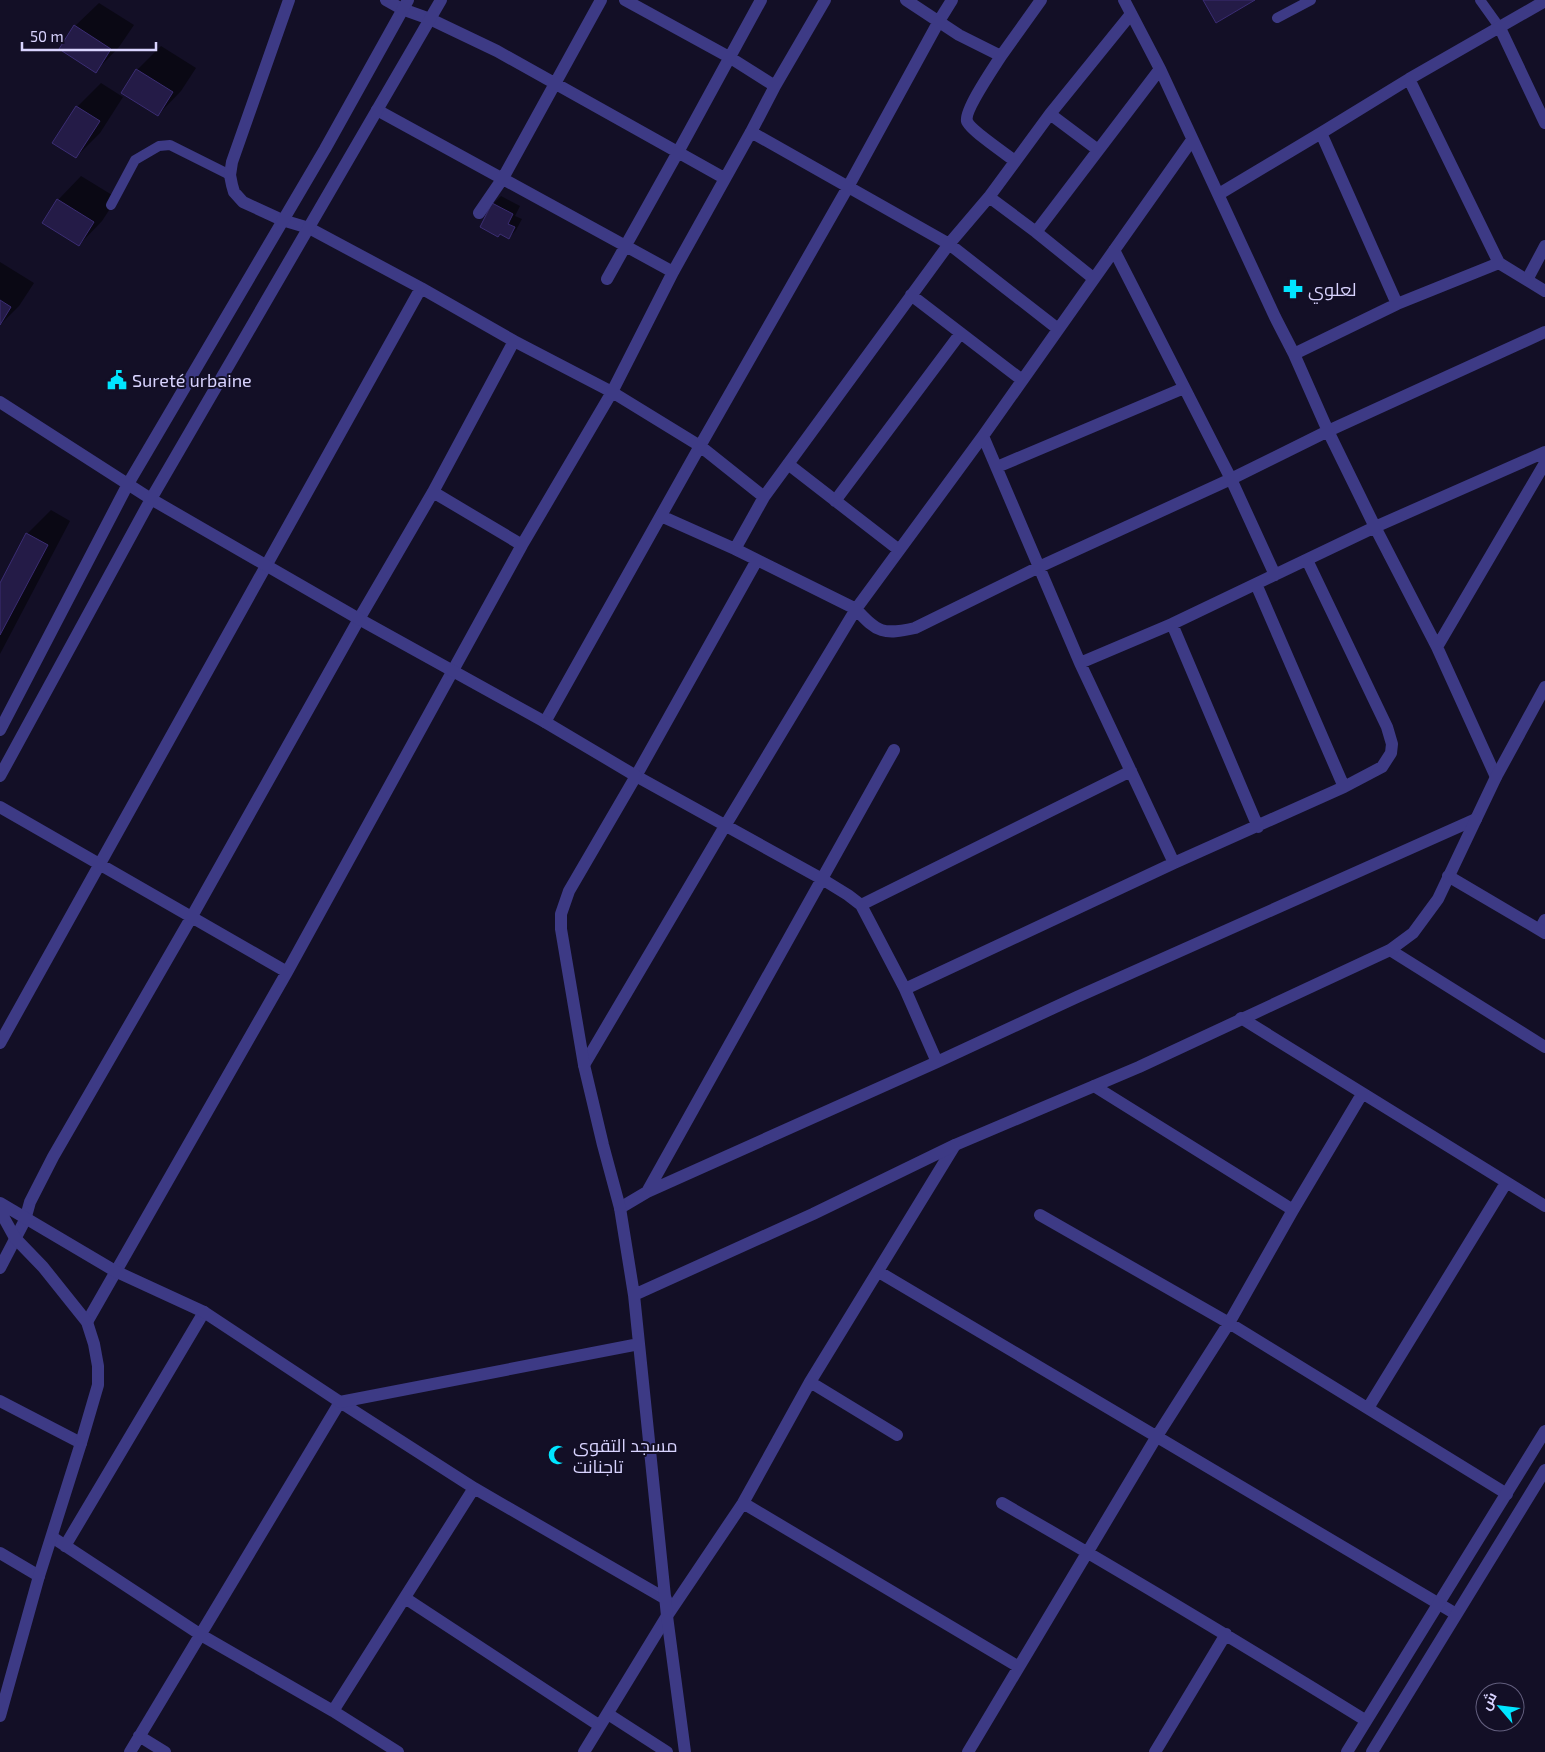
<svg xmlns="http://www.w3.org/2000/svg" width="1545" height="1752" viewBox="0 0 1545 1752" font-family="'Exo 2',Cairo,sans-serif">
  <rect width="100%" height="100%" fill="#130f26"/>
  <path fill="#0007" d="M 99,3 L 134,25 L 119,47 L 96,71 L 75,26 Z
    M 161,46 L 196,68 L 181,91 L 158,115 L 137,70 Z
    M 101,83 L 123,97 L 100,133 L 76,157 L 54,142 L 77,107 Z
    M 81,176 L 117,198 L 102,221 L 79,245 L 44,222 L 58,200 Z
    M 501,196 L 520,206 L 515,216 L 522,219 L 516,230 L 509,238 L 493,204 Z
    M 0,262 L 34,283 L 19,306 L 0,325 Z
    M 51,510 L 70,521 L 0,654 L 0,585 L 27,534 Z"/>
  <path fill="#241b47" stroke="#3b2d73" d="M 1203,0 L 1255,0 L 1216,23 Z
    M 74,25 L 111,49 L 96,73 L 59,49 Z
    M 136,69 L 173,92 L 158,116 L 121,93 Z
    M 76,106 L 100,121 L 76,158 L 52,143 Z
    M 57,199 L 94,222 L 79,246 L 42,223 Z
    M 492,203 L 513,214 L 508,224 L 515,227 L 509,239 L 500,234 L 498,237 L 480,227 Z
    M 0,300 L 11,307 L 0,325 Z
    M 26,533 L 48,545 L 0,635 L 0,583 Z"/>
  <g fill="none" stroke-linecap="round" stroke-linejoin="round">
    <path stroke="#3d3a85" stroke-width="10" d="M 1480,0 L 1500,28
      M 1277,18 L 1311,0
      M 111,205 L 135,160 L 159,146 L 170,145 L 230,175"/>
    <path stroke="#3d3a85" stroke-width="12" d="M 289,0 L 232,162 L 230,175 L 232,185 L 234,192 L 243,202 L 282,220 L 309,228 L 421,288 L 514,341 L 612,392 L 700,446 L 764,497
      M 386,0 L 402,9 L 430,19 L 497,51 L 724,178
      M 625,0 L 729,57 L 775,86
      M 906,0 L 959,35 L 1001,56 L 1041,0
      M 1124,0 L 1160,69 L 1275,317 L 1294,354 L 1328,431 L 1375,527 L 1437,647 L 1496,777
      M 1500,28 L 1545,123
      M 1001,56 C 994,67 964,111 967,121 C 969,129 1007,155 1015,161
      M 1409,79 L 1499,263 L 1545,291
      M 377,110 L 673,272
      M 1050,114 L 1098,150
      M 751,132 L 949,244 L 1058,329
      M 1321,133 L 1397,304
      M 1219,194 L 1321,133 L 1409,79 L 1545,1
      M 989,197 L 1036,232 L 1093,278
      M 479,213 L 503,178 L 601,0
      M 1036,232 L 1160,69
      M 1114,250 L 1231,479 L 1275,575
      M 607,279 L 678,152 L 761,0
      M 1527,280 L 1545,246
      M 911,295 L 1022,380
      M 1294,354 L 1397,304 L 1499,263
      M 983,436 L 1080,663 L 1174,863
      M 788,464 L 899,550
      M 997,467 L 1184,388
      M 433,492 L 522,545
      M 835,501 L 960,334
      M 661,516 L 735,549 L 856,609 C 877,633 884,635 915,628 L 1039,567 L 1231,479 L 1328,431 L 1545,332
      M 735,549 L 764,497 L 949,244 L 989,197 L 1050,114 L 1131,14
      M 757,560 L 636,776 L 822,879 L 848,895 L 861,905 L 905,989 L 937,1062
      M 1256,584 L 1344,787
      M 1172,624 L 1258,827
      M 1437,647 L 1545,463
      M 1080,663 L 1172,624 L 1375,527 L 1545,452
      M 545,722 L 700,446 L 848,187 L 939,21 L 952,0
      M 0,807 L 287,972
      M 861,905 L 1131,771
      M 1540,929 L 1545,920
      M 1390,950 L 1545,1047
      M 905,989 L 1174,863 L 1344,787 L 1382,767 L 1391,753 L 1392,744 L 1387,727 L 1307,560
      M 1241,1018 L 1545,1206
      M 0,1043 L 421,288
      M 584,1065 L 725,826 L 856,609 L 983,436 L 1192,140
      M 1094,1086 L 1293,1210
      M 647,1192 L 894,750
      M 620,1208 L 647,1192 L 937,1062 L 1077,997 L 1476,819
      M 1040,1215 L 1229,1323 L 1507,1494
      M 0,1268 L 25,1220 L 30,1202 L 53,1157 L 191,918 L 359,619 L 433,492 L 514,341
      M 879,1272 L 1456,1614
      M 87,1322 L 287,972 L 522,545 L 612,392 L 673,272 L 751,132 L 775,86 L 825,0
      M 810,1382 L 897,1435
      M 0,1401 L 81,1443
      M 1368,1408 L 1506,1183
      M 743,1503 L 1019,1667
      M 1002,1503 C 1124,1573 1245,1646 1365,1720
      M 52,1537 L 201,1635 L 333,1711 L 398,1752
      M 65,1546 L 204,1312
      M 0,1553 L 39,1576
      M 405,1598 L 600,1726
      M 333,1711 L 474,1488
      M 608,1714 L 667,1752
      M 139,1736 L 165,1752
      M 130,1752 L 340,1402 L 474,1488 L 666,1599
      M 584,1752 L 667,1616 L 743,1503 L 810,1382 L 955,1145
      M 968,1752 L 1157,1436 L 1229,1323 L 1293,1210 L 1362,1094
      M 1155,1752 L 1226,1634"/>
    <path stroke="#3d3a85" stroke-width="12" d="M 0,402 L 151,499 L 359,619 L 545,722 L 636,776 L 569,891 L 561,914 L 561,929 L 584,1065 L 603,1145 L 620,1208 L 634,1295 L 667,1616 L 685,1752
      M 0,730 L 128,484 L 325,149 L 408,0
      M 0,776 L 151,499 L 441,0
      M 1448,876 L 1545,933
      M 0,1203 L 115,1271 L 204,1312 L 340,1402 L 639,1344
      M 0,1211 L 15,1238 L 43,1267 L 87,1322 L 94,1344 L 98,1366 L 98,1385 L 81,1443 L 39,1576 L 0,1716
      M 634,1295 L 813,1214 L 955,1145 L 1139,1067 L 1390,950 L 1413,933 L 1438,899 L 1496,777 L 1545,687
      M 1347,1752 L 1545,1431
      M 1372,1752 L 1545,1470"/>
  </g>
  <defs>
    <symbol id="pharmacy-bare" viewBox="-9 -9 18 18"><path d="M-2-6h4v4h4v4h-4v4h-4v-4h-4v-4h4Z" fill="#00e5ff" stroke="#130f26" stroke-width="2.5" paint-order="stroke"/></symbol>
    <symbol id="civic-bare" viewBox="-9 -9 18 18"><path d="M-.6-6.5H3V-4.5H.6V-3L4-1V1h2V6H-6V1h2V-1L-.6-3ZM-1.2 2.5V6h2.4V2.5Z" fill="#00e5ff" stroke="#130f26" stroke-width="2.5" paint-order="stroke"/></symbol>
    <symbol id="mosque-bare" viewBox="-9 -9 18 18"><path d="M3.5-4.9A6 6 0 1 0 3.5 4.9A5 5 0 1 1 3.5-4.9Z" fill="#00e5ff" stroke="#130f26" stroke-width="2.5" paint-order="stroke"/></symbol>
  </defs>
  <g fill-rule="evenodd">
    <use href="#pharmacy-bare" x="1279" y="275" width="28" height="28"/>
    <use href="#civic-bare" x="103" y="366" width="28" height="28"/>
    <use href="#mosque-bare" x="544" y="1441" width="28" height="28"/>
  </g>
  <g text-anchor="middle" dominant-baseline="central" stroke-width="4" stroke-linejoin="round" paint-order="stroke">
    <g font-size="18" fill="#d9d4ff" stroke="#130f26" text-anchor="start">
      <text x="1308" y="289">لعلوي</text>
      <text x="132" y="380">Sureté urbaine</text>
      <text x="573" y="1445">مسجد التقوى<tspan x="573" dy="21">تاجنانت</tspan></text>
    </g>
  </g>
  <g transform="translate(1500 1707) rotate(298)"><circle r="24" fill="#130f26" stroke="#625e7d"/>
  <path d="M0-4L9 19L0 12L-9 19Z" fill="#00e5ff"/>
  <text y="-8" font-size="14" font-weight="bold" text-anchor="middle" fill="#d9d4ff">ش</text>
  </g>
  <path d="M22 42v8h134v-8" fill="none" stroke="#d9d4ff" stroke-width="2.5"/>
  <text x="30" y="42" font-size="15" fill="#d9d4ff" stroke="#130f26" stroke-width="4" paint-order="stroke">50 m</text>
</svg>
